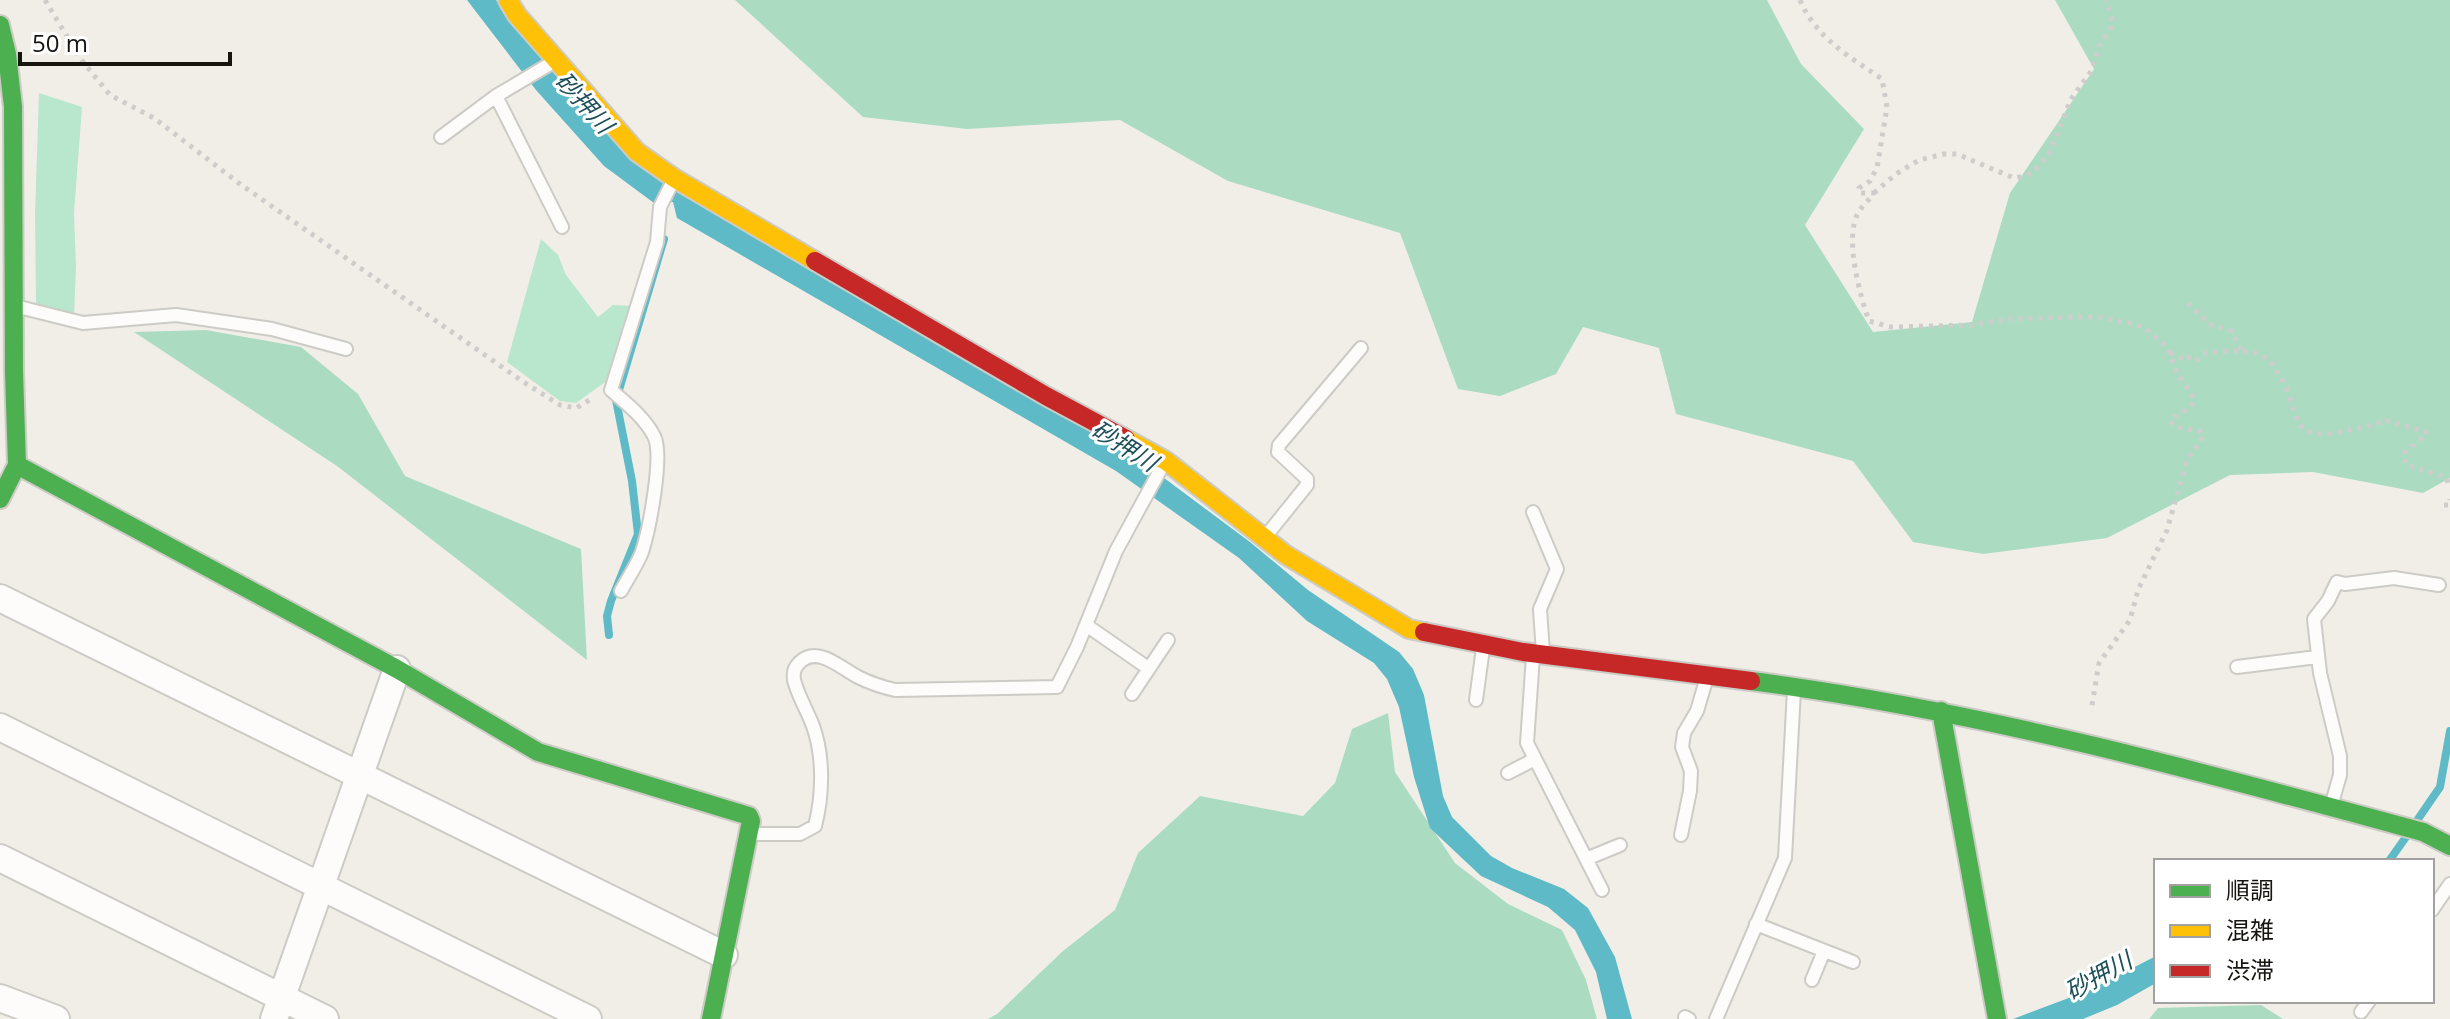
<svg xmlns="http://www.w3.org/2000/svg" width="2450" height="1019" viewBox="0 0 2450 1019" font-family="'Open Sans','Noto Sans JP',sans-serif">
  <rect width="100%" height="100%" fill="#f1eee7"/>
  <path fill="#b8e7cd" d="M 39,93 L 82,107 L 74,213 L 76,266 L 74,317 L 36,305 L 35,213 Z
    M 541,239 L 558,255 L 566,275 L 598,317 L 613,305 L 631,306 L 608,380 L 576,403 L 560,401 L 507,362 Z"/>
  <path fill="#abdcc2" d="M 735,0 L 1767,0 L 1801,64 L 1864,129 L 1805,225 L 1873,332 L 1972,322 L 2010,193 L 2094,69 L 2055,0 L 2450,0 L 2450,478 L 2423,493 L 2313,472 L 2230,475 L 2107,538 L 1983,554 L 1913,542 L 1853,461 L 1676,414 L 1659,348 L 1583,327 L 1556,374 L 1500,396 L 1458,389 L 1400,233 L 1228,181 L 1120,120 L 967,129 L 863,117 Z
    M 206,330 L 301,347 L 358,394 L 405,476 L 581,549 L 587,660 L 337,466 L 134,332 Z
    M 1388,713 L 1395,772 L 1455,863 L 1508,904 L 1562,930 L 1586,980 L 1597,1019 L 988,1019 L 997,1014 L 1063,951 L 1115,910 L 1138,853 L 1200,796 L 1303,816 L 1335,783 L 1352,729 Z
    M 2261,1005 L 2283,1019 L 2149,1019 L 2158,1008 Z"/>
  <path fill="#5fbac7" d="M 467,0 L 496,0 L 619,147 L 1148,466 L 1250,542 L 1308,590 L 1399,652 L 1413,669 L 1424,695 L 1443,796 L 1452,817 L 1491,856 L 1512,868 L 1564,889 L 1588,908 L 1615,957 L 1632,1019 L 1607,1019 L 1596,972 L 1575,930 L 1548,907 L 1481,876 L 1430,828 L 1414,777 L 1399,707 L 1387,679 L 1374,663 L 1307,621 L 1239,558 L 1116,471 L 677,218 L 673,202 L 654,203 L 604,166 L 536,90 Z
    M 2156,956 L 2156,983 L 2117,1005 L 2083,1019 L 2013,1019 L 2090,990 Z"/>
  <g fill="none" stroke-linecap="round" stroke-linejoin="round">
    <path stroke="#5fbac7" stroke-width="8" d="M 609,635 L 607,616 L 611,601 L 638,534 L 632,481 L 616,400 L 664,239
      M 2416,822 L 2440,787 L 2450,731
      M 2389,861 L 2406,837"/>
    <defs>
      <path id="lane" d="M 496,96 L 562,227
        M 441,137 L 496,96 L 555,61
        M 19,307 L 83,323 L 176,315 L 272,329 L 346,349
        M 1533,512 L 1557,569 L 1540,609 L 1543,653
        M 1266,536 L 1307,485 L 1307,479 L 1278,452 L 1279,445 L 1361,348
        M 621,591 C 628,578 637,565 642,552 C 649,530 664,455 654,436 C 644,417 627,404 611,390 L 657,242 L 660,207 L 673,181
        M 1086,625 L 1148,668
        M 1533,656 L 1527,743 L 1602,890
        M 2237,667 L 2317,657
        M 1132,694 L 1168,640
        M 1476,700 L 1483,648
        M 1508,773 L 1535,759
        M 2332,803 L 2340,775 L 2340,756 L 2320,673 L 2314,619 L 2328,601 L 2337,582 L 2345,584 L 2394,578 L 2439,585
        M 752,834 L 800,834 L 815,826 C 823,795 824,757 813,726 C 807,710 798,696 794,680 C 793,672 794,668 800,662 C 818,645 842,669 858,677 C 870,683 882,687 895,690 L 1057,687 L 1077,647 L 1116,551 L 1163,465
        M 1681,835 L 1690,791 L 1691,771 L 1682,747 L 1684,733 L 1697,711 L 1707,677
        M 1586,859 L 1620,845
        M 2432,910 L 2450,884
        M 1756,924 L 1853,962
        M 1812,980 L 1824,951
        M 2361,1012 L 2369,1001
        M 1685,1017 L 1689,1019
        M 1716,1019 L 1785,858 L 1794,690"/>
      <path id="street" d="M 0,598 L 724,955
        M 0,727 L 588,1019
        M 0,858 L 325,1019
        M 0,998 L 56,1019
        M 274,1019 L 397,669"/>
      <path id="fast" d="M 0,25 L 7,54 L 13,107 L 14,372 L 17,465 L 0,499
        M 17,465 L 397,669 L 538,752 L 749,816 L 751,821 L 711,1019
        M 1751,681 C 1982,711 2199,771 2423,832 L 2450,846
        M 1941,711 L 1997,1019"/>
      <path id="slow" d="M 508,0 L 517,15 L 637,152 L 674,178 L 815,261
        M 1126,439 L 1166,461 L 1286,555 L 1409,629 L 1424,632"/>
      <path id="jam" d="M 815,261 L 1046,396 L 1126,439
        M 1424,632 L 1523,652 L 1751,681"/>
    </defs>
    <use href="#lane" stroke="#cdcbc6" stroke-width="16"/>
    <use href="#street" stroke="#cdcbc6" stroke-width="30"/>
    <use href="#fast" stroke="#cdcbc6" stroke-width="22"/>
    <use href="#slow" stroke="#cdcbc6" stroke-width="22"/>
    <use href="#jam" stroke="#cdcbc6" stroke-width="22"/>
    <path stroke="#cecdcb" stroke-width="5" stroke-dasharray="4 6" stroke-linecap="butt" d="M 45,0 L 80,58 L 110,95 L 154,118 L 240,184 L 525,383 L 560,405 L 576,408 L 593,398
      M 1800,0 C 1816,38 1850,57 1882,79 L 1887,107 L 1877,168 L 1870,181 L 1859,188 L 1860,193 L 1874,193 C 1869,200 1862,206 1858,213 C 1844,239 1860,295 1869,321 L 1891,327 L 1972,325 L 2009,319 L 2080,317 L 2099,317 L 2135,324 L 2146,329 L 2167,347 L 2177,373 L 2192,395 L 2194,402 C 2188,411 2177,413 2170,421 C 2176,430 2190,429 2200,431 L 2204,436 L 2187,460 L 2167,530 L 2138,590 L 2130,620 L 2099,663 L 2091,711
      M 1874,193 L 1896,174 L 1919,160 L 1944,154 L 1957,154 L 2014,178 L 2025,176 L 2034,171 L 2049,154 L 2071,99 L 2092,70 L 2099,46 L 2111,28 L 2112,20 L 2106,0
      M 2188,303 L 2209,324 L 2231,331 L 2242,352
      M 2170,353 L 2185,360 L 2188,357 L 2196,361 L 2206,353 L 2212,352 C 2227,351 2248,349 2261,355 C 2269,359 2274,366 2278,373 C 2302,409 2285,445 2344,431 C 2358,428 2372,426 2385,420 L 2426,432 L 2427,434 L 2404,453 L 2406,465 L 2447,478 L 2448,484 L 2450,484
      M 2450,499 L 2450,500
      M 2444,505 L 2450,505"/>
    <use href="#lane" stroke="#fdfcfb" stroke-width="12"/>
    <use href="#street" stroke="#fdfcfb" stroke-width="26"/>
    <use href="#fast" stroke="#4caf50" stroke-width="18"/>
    <use href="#slow" stroke="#ffc107" stroke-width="18"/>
    <use href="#jam" stroke="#c62828" stroke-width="18"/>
  </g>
  <g text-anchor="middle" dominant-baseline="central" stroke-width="6" stroke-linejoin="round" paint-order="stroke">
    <g font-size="24" font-style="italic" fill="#1c4f59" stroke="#fff">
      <text transform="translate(585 102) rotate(48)">砂押川</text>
      <text transform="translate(1125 445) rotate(32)">砂押川</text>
      <text transform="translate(2098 975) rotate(-29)">砂押川</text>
    </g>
  </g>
  <rect x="2154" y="859" width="280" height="144" fill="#ffffff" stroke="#a2a19f" stroke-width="2"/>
  <rect x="2170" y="885" width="40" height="12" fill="#4caf50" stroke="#a2a19f" stroke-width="2"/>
  <text x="2226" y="899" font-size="24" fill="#171510">順調</text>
  <rect x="2170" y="925" width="40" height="12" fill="#ffc107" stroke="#a2a19f" stroke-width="2"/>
  <text x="2226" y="939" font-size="24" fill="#171510">混雑</text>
  <rect x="2170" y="965" width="40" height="12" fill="#c62828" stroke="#a2a19f" stroke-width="2"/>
  <text x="2226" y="979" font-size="24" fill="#171510">渋滞</text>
  <path d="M20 52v12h210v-12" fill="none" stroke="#171510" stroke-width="4"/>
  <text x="32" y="52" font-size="24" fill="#171510" stroke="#ffffff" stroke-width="6" paint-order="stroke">50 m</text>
</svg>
